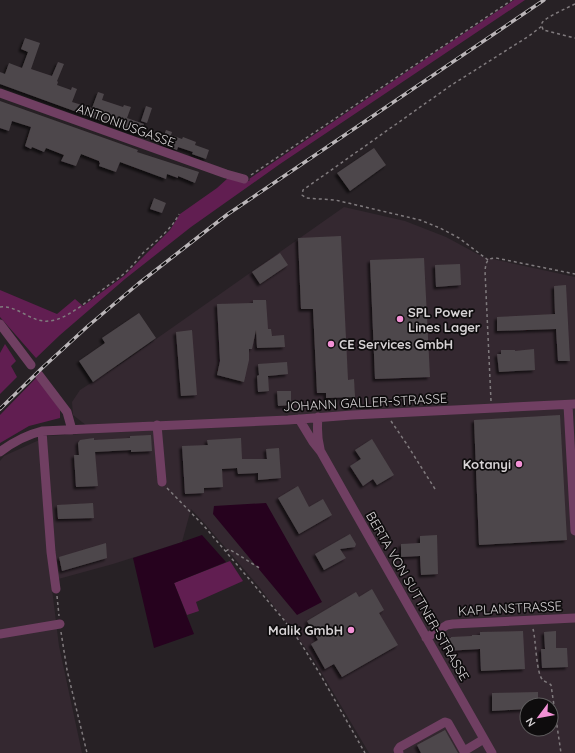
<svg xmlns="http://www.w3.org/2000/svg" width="575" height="753" viewBox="0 0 575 753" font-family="Quicksand,sans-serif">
  <defs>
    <filter id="shadow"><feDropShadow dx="-2.5" dy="2.5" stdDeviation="1" flood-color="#0009"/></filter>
  </defs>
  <rect width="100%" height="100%" fill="#272125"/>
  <path fill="#342830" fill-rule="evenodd" d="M 344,207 L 405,221 L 446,237 L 483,257 L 575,277 L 575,753 L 369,753 L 311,655 L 260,588 L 205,524 L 191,509 L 182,542 L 113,564 L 51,581 L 59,646 L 82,753 L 0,753 L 0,461 L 4,456 L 48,436 L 96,433 L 73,415 L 72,402 L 80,390 L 122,363 ZM 527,705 L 551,705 L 551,729 L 527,729 Z"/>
  <path fill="#611e51" d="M 514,0 L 525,0 L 280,164 L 191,227 L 125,279 L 60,335 L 36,358 L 0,317 L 0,290 L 57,314 L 75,299 L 83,306 L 124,276 L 170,230 L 180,214 L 217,188 L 228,178 L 245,183 L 250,180 L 249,179 L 439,50 Z
    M 5,344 L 16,361 L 11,366 L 17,377 L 0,394 L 0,353 Z
    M 37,377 L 60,410 L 60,418 L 29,426 L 0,443 L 0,415 Z
    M 230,561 L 243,581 L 196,602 L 199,611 L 187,615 L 174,583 Z"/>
  <path fill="#26021e" d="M 266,503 L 322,602 L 297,615 L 213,514 L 214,506 Z
    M 202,535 L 226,562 L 174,583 L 194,634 L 154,648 L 133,558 L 182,542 Z"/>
  <path fill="#4e474b" filter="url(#shadow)" d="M 25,38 L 40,43 L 31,69 L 52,76 L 58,62 L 64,64 L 57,81 L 58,82 L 57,85 L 71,90 L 72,87 L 77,89 L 72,102 L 92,108 L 98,92 L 104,94 L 102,100 L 123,107 L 124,105 L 131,107 L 127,118 L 144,124 L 140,135 L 0,84 L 0,72 L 5,74 L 9,63 L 22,68 L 28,52 L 21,49 Z
    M 0,101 L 138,150 L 137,152 L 199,172 L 195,183 L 178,176 L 178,178 L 167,174 L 166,179 L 120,162 L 116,172 L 99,166 L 100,163 L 99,162 L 99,161 L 81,154 L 76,166 L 61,161 L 64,155 L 46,148 L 44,152 L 32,147 L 31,149 L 25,146 L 31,127 L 12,121 L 9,131 L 0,128 Z
    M 146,106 L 152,108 L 147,123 L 141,121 Z
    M 166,130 L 172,132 L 171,135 L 182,139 L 183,137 L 196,142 L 195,145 L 209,150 L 206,159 L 192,154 L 193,152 L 178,147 L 177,150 L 161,144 Z
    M 374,148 L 386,165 L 350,191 L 337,173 Z
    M 154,198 L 166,203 L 162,213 L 150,209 Z
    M 341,236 L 348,380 L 354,379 L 355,397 L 326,398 L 326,393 L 317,393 L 313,309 L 301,309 L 298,238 Z
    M 280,253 L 288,265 L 260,284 L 252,272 Z
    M 424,258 L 430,377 L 375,379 L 370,260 Z
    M 460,264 L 461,285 L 436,287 L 435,265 Z
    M 566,285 L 570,361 L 558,361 L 556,329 L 497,331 L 497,317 L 555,314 L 554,286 Z
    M 253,300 L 266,300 L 268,329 L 271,329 L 272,336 L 284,335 L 285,347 L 257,348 L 256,330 L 252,349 L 249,349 L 249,360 L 244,382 L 217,375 L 220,361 L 217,304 L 253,303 Z
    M 139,313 L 156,338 L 93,382 L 79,361 L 105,343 L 102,338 Z
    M 192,330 L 197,395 L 181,396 L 176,332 Z
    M 534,349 L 535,370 L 499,372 L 497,354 L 501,354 L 501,350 L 515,350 L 515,351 Z
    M 287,362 L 288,374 L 268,376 L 269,391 L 258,392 L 257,376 L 259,375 L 258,364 Z
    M 277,391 L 291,391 L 291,405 L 278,406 Z
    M 560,415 L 567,540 L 479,545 L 474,420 Z
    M 151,435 L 152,451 L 131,452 L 131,450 L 95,452 L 98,486 L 76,487 L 74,455 L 79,455 L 78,443 L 80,440 L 94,438 L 94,440 L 130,438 L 130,436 Z
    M 241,438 L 242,459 L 267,459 L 266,449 L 279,448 L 281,478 L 258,480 L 258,473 L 238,474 L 237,468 L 222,469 L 223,487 L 204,488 L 204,493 L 185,494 L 182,446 L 208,445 L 207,440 Z
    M 372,439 L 394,475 L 377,485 L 373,479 L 363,486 L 350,466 L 361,459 L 355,450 Z
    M 298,486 L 309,507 L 323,499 L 332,515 L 299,534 L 278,498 Z
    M 93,503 L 94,518 L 58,519 L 57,505 Z
    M 350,534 L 356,544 L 355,547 L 340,549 L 346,558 L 324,570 L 315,554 Z
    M 437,535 L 438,574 L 421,575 L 420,556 L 401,557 L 401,544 L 420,543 L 420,536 Z
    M 106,543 L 107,558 L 62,571 L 59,557 Z
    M 372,589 L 384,610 L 379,613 L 398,645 L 342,677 L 334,664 L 325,669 L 311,644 L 318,640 L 307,621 L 356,592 L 359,597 Z
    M 523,631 L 525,669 L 481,671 L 480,649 L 446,651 L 446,638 L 451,638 L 451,637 L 472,636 L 472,635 L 480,635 L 480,632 Z
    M 556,631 L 556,648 L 567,648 L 568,667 L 542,668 L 541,649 L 545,649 L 544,632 Z
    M 538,692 L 538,705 L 527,705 L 527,709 L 492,711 L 492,693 Z
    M 445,730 L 458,753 L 421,753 L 417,745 Z"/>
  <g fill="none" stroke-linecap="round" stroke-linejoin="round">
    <path stroke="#807b7e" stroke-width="1.5" stroke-dasharray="3 3" stroke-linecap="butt" d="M 575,4 C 569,7 544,18 542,23 C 541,26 543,28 543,30 L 575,38
      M 251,175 L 512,0
      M 488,260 L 459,238 L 440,228 L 420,220 L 348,203 L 335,200 L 306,198 L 302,195 L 303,190 L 450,86 L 529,36 L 542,26
      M 0,307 C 18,305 31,323 49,321 C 67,320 91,298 106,287 C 113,282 121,277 128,270 C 134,265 138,258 144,252 C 157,240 171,230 179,214
      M 491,401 L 485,271 C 486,263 486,258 496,258 L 575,274
      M 391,421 L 406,443 L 435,489
      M 167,488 L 204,526 L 284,620 L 300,642 L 320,674 L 365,753
      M 226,551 L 229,549 L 261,569
      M 57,596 L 59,616
      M 533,629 C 536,639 536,675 543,680 C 545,682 549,683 551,685 L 561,753
      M 61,632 L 67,670 L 87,753"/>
    <path stroke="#703f62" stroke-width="9" d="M 0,93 L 226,174 L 244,179
      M 0,324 L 31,365
      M 39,375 L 67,412 L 72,430
      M 568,405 L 575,531
      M 318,417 C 317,428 317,438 320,449
      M 299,419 L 313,442 L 321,452 L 343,491 L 492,753
      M 157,425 L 162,482
      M 42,431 L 51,552 L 56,589
      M 0,452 C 13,442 26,435 42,431 L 288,420 L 352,415 L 575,404
      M 0,634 L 60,624
      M 426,638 L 447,625 L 453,624 L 575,618
      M 464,751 L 484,739
      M 399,753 L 398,750 L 400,747 L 445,722 L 448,723 L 465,753"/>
    <defs>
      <path id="rail" d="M 0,409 L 41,369 L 88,326 L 138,284 L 202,234 L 228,214 L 302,164 L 544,0"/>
    </defs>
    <use href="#rail" stroke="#bbb6b9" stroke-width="3.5"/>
    <use href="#rail" stroke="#0e0c0d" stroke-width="2" stroke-dasharray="6" stroke-linecap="butt"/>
  </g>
  <g fill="#f391d6" stroke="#0e0c0d" stroke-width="1.5">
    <circle cx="400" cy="319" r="4"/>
    <circle cx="331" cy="344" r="4"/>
    <circle cx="519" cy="464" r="4"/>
    <circle cx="351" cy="630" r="4"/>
  </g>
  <g text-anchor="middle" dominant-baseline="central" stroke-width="3.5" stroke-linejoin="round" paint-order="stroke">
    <g font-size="13" fill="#d7d3d5" stroke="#0e0c0d">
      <text transform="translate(126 125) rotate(20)">ANTONIUSGASSE</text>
      <text transform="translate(365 402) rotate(-3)">JOHANN GALLER-STRASSE</text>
      <text transform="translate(418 596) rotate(60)">BERTA VON SUTTNER-STRASSE</text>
      <text transform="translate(510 608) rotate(-3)">KAPLANSTRASSE</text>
    </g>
    <g font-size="13" font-weight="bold" fill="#d7d3d5" stroke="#0e0c0d" text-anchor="start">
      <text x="408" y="312">SPL Power<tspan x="408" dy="15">Lines Lager</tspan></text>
      <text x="339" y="344">CE Services GmbH</text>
      <text x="511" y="464" text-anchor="end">Kotanyi</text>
      <text x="343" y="630" text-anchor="end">Malik GmbH</text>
    </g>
  </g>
  <g transform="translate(539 717) rotate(238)"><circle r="19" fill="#0e0c0d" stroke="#5e5c5d"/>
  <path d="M0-3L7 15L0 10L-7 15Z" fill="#f391d6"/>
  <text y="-6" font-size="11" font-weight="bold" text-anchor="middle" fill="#d7d3d5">N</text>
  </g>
</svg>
